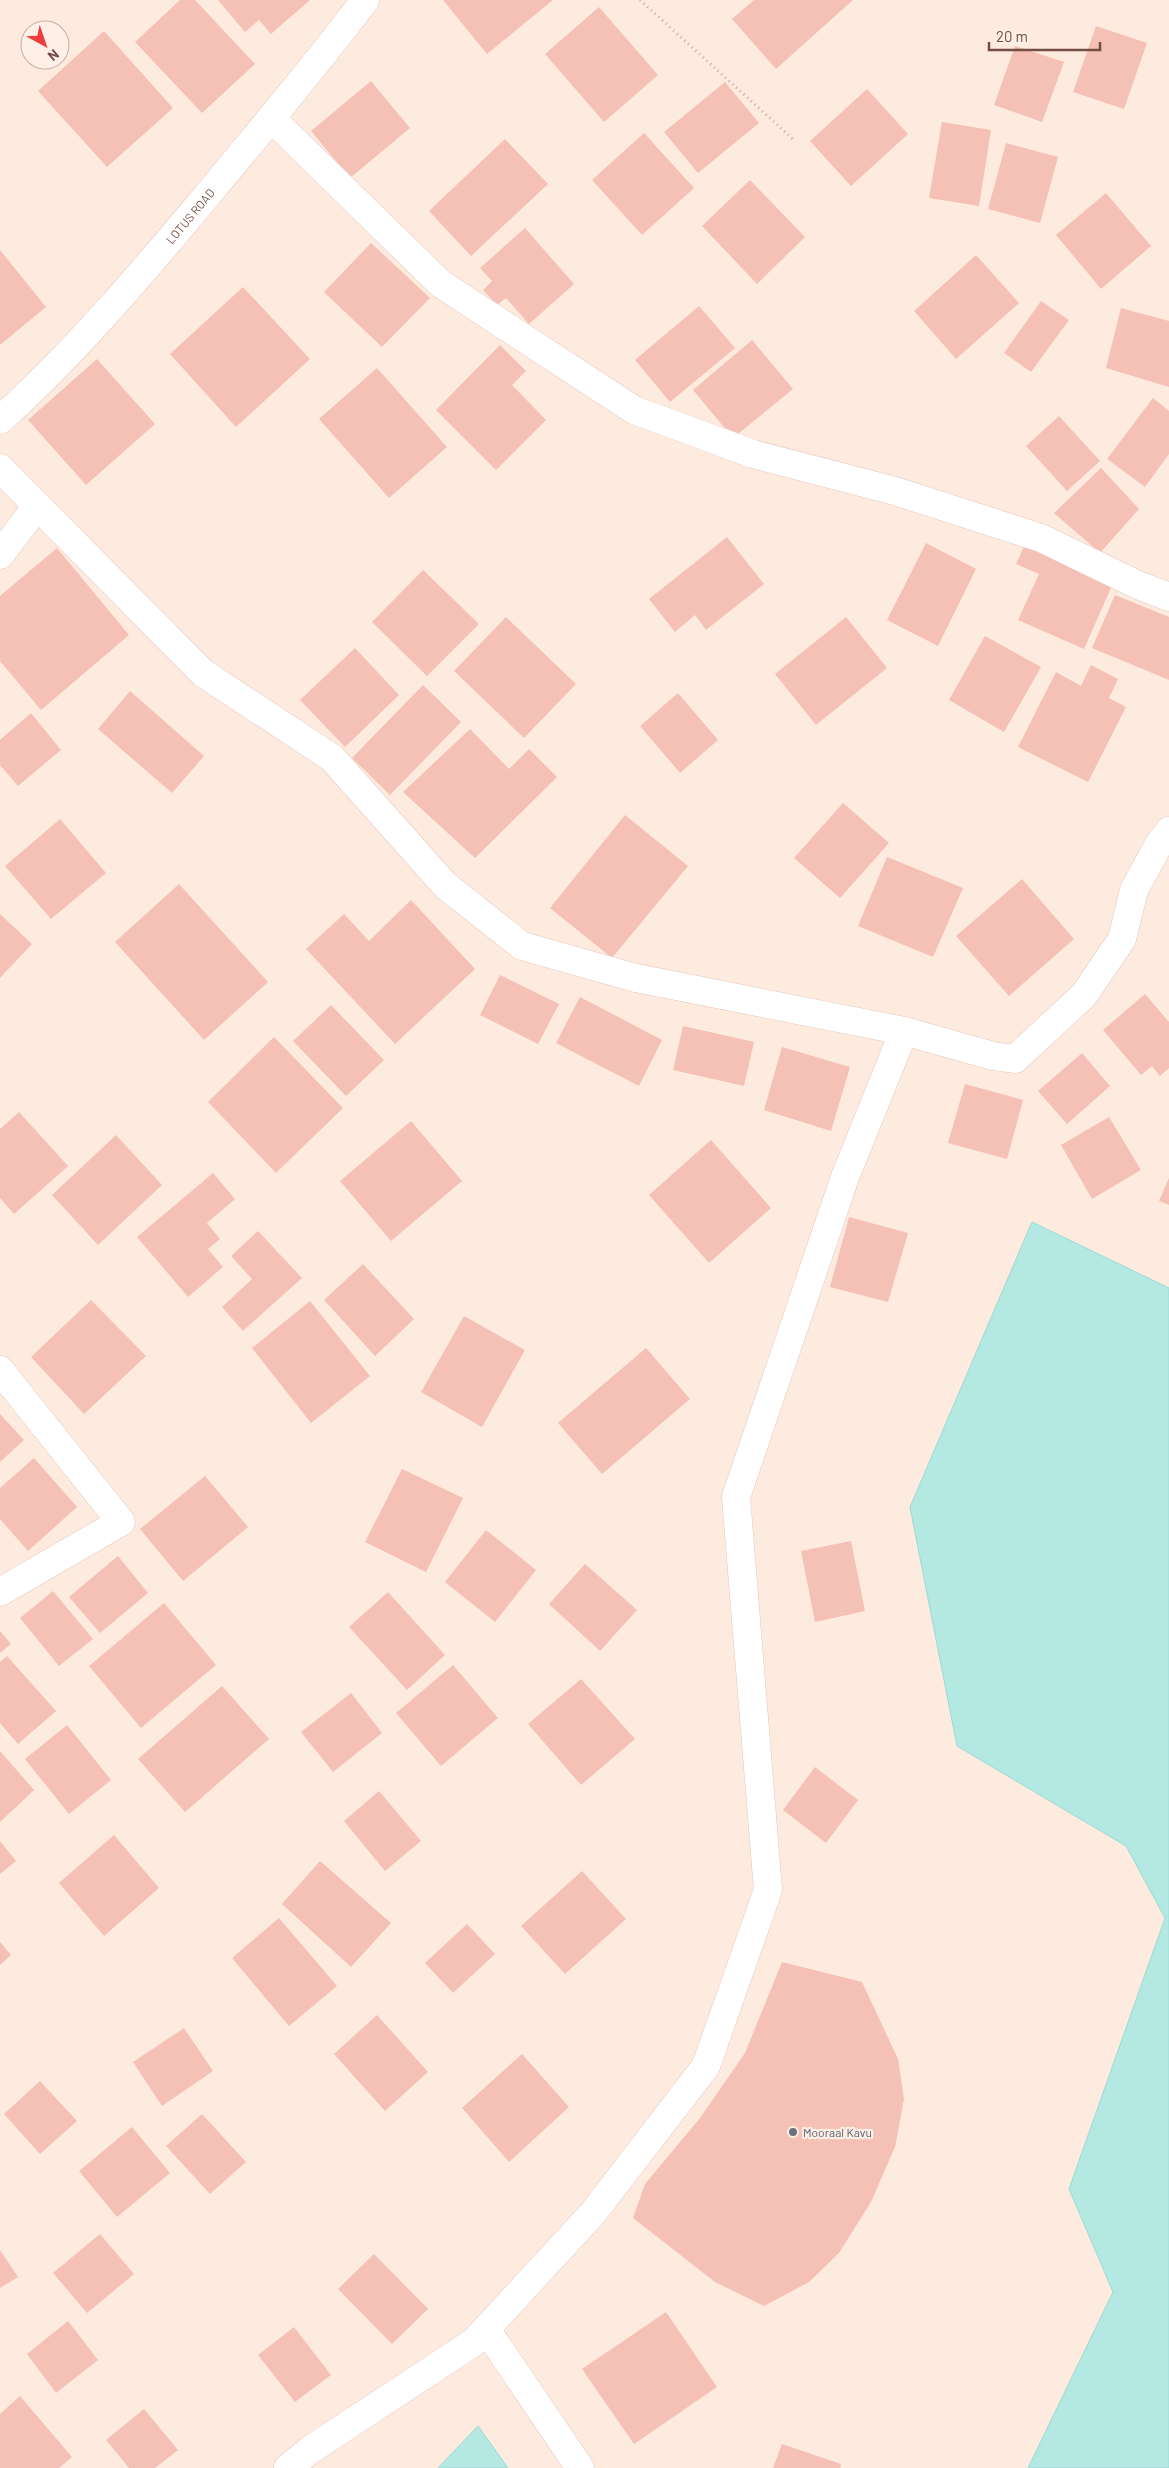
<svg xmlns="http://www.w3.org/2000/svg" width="1169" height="2468" viewBox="0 0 1169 2468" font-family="Barlow,sans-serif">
  <rect width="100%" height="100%" fill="#feebdf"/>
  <path fill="#b3e8e3" stroke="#99dad5" d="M 1032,1222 L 1169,1288 L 1169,2468 L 1028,2468 L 1113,2292 L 1069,2189 L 1165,1918 L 1126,1846 L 957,1746 L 910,1507 Z
    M 478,2426 L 508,2468 L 438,2468 Z"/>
  <path fill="#f5c0b5" d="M 180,0 L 195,0 L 255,64 L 202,113 L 135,42 Z
    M 218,0 L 310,0 L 271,34 L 259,20 L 245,32 Z
    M 443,0 L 553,0 L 487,54 Z
    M 754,0 L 853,0 L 776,69 L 732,19 Z
    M 599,7 L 658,75 L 604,122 L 545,54 Z
    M 1096,26 L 1147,43 L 1124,109 L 1073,92 Z
    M 104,31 L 173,108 L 107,167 L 38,91 Z
    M 1015,46 L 1064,62 L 1042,122 L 994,105 Z
    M 371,81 L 410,128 L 350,178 L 311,131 Z
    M 725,82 L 759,123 L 698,173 L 664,132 Z
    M 867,89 L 908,134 L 851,186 L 810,141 Z
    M 942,122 L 991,130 L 979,206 L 929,198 Z
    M 644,133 L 694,188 L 642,235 L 592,180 Z
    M 505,139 L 548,184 L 471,256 L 429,211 Z
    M 1006,143 L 1058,157 L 1040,223 L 988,209 Z
    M 750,180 L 805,237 L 757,284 L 702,226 Z
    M 1106,193 L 1151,246 L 1101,289 L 1056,235 Z
    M 525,228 L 574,284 L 529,324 L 506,298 L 497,305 L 483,290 L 492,281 L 480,268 Z
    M 371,243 L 430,298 L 382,347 L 324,292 Z
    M 0,250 L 46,307 L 0,345 Z
    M 976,255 L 1019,303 L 956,359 L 914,311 Z
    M 243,287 L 310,359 L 236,427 L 170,354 Z
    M 1041,301 L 1069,320 L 1031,372 L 1004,353 Z
    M 699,306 L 735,348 L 670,402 L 635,360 Z
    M 1121,308 L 1169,321 L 1169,387 L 1106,368 Z
    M 752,340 L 793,389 L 733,438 L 693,390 Z
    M 500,345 L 526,371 L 512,385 L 546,420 L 496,470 L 436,410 Z
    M 97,359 L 155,424 L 86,485 L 28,420 Z
    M 377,368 L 447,447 L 389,498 L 319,419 Z
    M 1153,398 L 1169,411 L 1169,454 L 1145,487 L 1107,459 Z
    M 1059,416 L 1100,461 L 1067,491 L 1026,446 Z
    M 1101,468 L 1139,509 L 1100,553 L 1054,513 Z
    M 727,537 L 764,584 L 706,630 L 695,615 L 675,632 L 649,599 Z
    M 1026,542 L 1114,581 L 1084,649 L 1018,620 L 1039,574 L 1016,564 Z
    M 926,543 L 976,569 L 938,646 L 887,620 Z
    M 57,548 L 129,635 L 41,710 L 0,661 L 0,596 Z
    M 423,570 L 479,624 L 427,676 L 372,622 Z
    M 1115,595 L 1169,617 L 1169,680 L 1092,648 Z
    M 506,617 L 576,684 L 524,738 L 454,671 Z
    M 846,617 L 887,668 L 816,725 L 775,674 Z
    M 985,636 L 1041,667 L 1004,732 L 949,700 Z
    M 355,648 L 399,695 L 345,747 L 300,700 Z
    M 1091,665 L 1118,679 L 1109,698 L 1126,707 L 1088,782 L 1018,747 L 1056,672 L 1081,686 Z
    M 423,685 L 461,722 L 390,795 L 352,758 Z
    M 130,691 L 204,756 L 172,793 L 98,729 Z
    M 678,693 L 718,740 L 680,773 L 640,726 Z
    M 31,713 L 61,750 L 18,786 L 0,765 L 0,740 Z
    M 470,729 L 509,769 L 529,749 L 557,777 L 475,858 L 403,792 Z
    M 843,803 L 889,843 L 840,898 L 794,858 Z
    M 625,815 L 688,866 L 612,958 L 550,908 Z
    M 60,819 L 106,873 L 51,919 L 5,866 Z
    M 887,857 L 963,888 L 933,957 L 858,926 Z
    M 1022,879 L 1074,939 L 1009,996 L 956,936 Z
    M 179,884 L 268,982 L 204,1040 L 115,942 Z
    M 411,900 L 475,969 L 395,1044 L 306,949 L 344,914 L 369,941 Z
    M 0,914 L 32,944 L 0,978 Z
    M 500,975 L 559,1004 L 538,1044 L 480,1015 Z
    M 1145,994 L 1169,1022 L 1169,1068 L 1160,1076 L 1152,1066 L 1141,1075 L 1103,1030 Z
    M 580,997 L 662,1040 L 639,1086 L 556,1043 Z
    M 331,1005 L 384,1060 L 346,1096 L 293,1041 Z
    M 683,1026 L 754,1042 L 744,1086 L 673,1070 Z
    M 274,1037 L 343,1108 L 276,1173 L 208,1102 Z
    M 782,1047 L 850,1067 L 831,1131 L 764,1110 Z
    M 1082,1053 L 1110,1086 L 1067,1124 L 1038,1091 Z
    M 965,1084 L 1023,1100 L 1007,1159 L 948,1143 Z
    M 19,1112 L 68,1166 L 14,1214 L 0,1198 L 0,1129 Z
    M 1109,1117 L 1141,1170 L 1092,1199 L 1061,1145 Z
    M 411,1121 L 462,1181 L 391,1241 L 340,1181 Z
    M 116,1135 L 162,1185 L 98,1245 L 52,1195 Z
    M 711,1140 L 771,1208 L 709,1263 L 649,1195 Z
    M 213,1173 L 235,1199 L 207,1223 L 220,1239 L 208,1249 L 223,1267 L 188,1297 L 137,1237 Z
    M 1169,1178 L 1169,1205 L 1159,1201 Z
    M 849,1217 L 908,1233 L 888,1302 L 830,1287 Z
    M 258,1231 L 302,1278 L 243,1331 L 222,1307 L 252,1279 L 231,1256 Z
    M 363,1264 L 414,1319 L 375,1356 L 324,1300 Z
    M 91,1300 L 146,1356 L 84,1414 L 31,1357 Z
    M 310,1301 L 370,1376 L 311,1423 L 252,1348 Z
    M 464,1316 L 525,1350 L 482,1427 L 421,1392 Z
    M 646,1348 L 690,1399 L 602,1474 L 558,1423 Z
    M 0,1414 L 24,1440 L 0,1462 Z
    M 34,1458 L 77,1507 L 28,1551 L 0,1519 L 0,1488 Z
    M 402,1469 L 463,1498 L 426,1572 L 365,1542 Z
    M 205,1476 L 248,1527 L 183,1581 L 140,1529 Z
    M 486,1530 L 536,1570 L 495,1622 L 445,1582 Z
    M 851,1541 L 865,1611 L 815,1622 L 801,1551 Z
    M 118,1556 L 148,1593 L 100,1633 L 69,1597 Z
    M 585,1564 L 637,1610 L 600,1651 L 549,1604 Z
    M 53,1591 L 93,1639 L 59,1666 L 20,1618 Z
    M 388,1592 L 445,1655 L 407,1690 L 349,1627 Z
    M 164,1603 L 216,1665 L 141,1728 L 89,1666 Z
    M 0,1631 L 11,1644 L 0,1653 Z
    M 7,1656 L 56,1711 L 18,1744 L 0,1723 L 0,1662 Z
    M 453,1665 L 498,1718 L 441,1766 L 396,1713 Z
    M 581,1679 L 635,1739 L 581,1785 L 528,1724 Z
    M 222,1686 L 269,1739 L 185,1812 L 138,1759 Z
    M 351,1693 L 382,1733 L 333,1772 L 301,1732 Z
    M 67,1725 L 111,1780 L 69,1814 L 25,1759 Z
    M 0,1751 L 34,1790 L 0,1822 Z
    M 815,1767 L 858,1800 L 826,1843 L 783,1810 Z
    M 379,1791 L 421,1841 L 385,1871 L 344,1821 Z
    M 114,1835 L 159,1888 L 104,1936 L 59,1883 Z
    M 0,1841 L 16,1861 L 0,1874 Z
    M 320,1861 L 391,1923 L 351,1967 L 282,1904 Z
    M 582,1871 L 626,1919 L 565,1974 L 521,1926 Z
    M 279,1918 L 337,1986 L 289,2026 L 232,1958 Z
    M 467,1924 L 495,1954 L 453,1993 L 425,1963 Z
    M 0,1942 L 11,1955 L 0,1965 Z
    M 782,1962 L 862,1982 L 898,2059 L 904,2099 L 895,2147 L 871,2202 L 839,2253 L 809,2282 L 764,2306 L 715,2282 L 633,2218 L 645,2184 L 700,2118 L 745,2053 Z
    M 377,2015 L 428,2072 L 385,2111 L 334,2054 Z
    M 184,2028 L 213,2071 L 162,2106 L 133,2062 Z
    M 522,2054 L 569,2107 L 509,2162 L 462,2108 Z
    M 40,2081 L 77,2121 L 40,2154 L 4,2114 Z
    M 202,2114 L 246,2162 L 210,2194 L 166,2146 Z
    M 132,2127 L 170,2173 L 117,2217 L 79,2171 Z
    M 100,2234 L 134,2274 L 87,2313 L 53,2273 Z
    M 0,2250 L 18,2277 L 0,2288 Z
    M 374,2254 L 428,2309 L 392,2344 L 338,2289 Z
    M 666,2312 L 717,2387 L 634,2444 L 582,2369 Z
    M 68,2321 L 98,2360 L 56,2393 L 27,2354 Z
    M 294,2327 L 331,2375 L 295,2402 L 258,2355 Z
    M 20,2396 L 72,2457 L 59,2468 L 0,2468 L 0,2414 Z
    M 144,2409 L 178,2450 L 155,2468 L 129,2468 L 106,2440 Z
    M 782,2444 L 841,2464 L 840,2468 L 773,2468 Z"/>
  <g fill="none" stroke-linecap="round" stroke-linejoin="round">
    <defs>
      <g id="minor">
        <path d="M 271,118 L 441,284 L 634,410 L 753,454 L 895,491 L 1041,538 L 1138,585 L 1169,597"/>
        <path id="s1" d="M 0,420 C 79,349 147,267 215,186 C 266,124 317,64 365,0"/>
        <path d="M 0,468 L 203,673 L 332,758 L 445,885 L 522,946 L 636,978 L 904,1031 L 993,1056 L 1015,1059 L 1084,995 L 1122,939 L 1134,890 L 1159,844 L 1169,831"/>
        <path d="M 0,555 L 37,506"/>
        <path d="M 0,1370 L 121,1522 L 0,1592"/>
        <path d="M 486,2329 L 580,2468"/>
        <path d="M 288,2468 L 310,2450 L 474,2342 L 593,2213 L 706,2066 L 768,1890 L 736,1497 L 845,1177 L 904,1031"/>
      </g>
    </defs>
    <use href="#minor" stroke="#e4c7be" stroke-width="29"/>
    <path stroke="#d9a399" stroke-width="3" stroke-dasharray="1 4" stroke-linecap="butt" d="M 640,0 L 794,140"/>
    <use href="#minor" stroke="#fff" stroke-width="28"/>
  </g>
  <circle fill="#6b7280" stroke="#fff0e7" stroke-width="2" cx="793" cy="2132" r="5"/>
  <g text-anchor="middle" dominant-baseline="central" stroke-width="4.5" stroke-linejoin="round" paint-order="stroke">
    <g font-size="12" fill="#754c46" stroke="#fff0e7">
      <text stroke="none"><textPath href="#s1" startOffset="279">LOTUS ROAD</textPath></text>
    </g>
    <g font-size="12" fill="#5b616d" stroke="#fff0e7" text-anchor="start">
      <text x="803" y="2132">Mooraal Kavu</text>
    </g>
  </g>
  <g transform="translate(45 45) rotate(140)"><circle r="24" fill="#fff0e7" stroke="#c8aea7"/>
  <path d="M0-4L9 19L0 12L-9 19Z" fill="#f03c3e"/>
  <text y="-8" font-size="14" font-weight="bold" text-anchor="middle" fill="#754c46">N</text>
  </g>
  <path d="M989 42v8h111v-8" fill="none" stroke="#754c46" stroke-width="2.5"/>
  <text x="996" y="42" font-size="15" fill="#754c46" stroke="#fff0e7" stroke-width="4" paint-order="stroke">20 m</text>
</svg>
